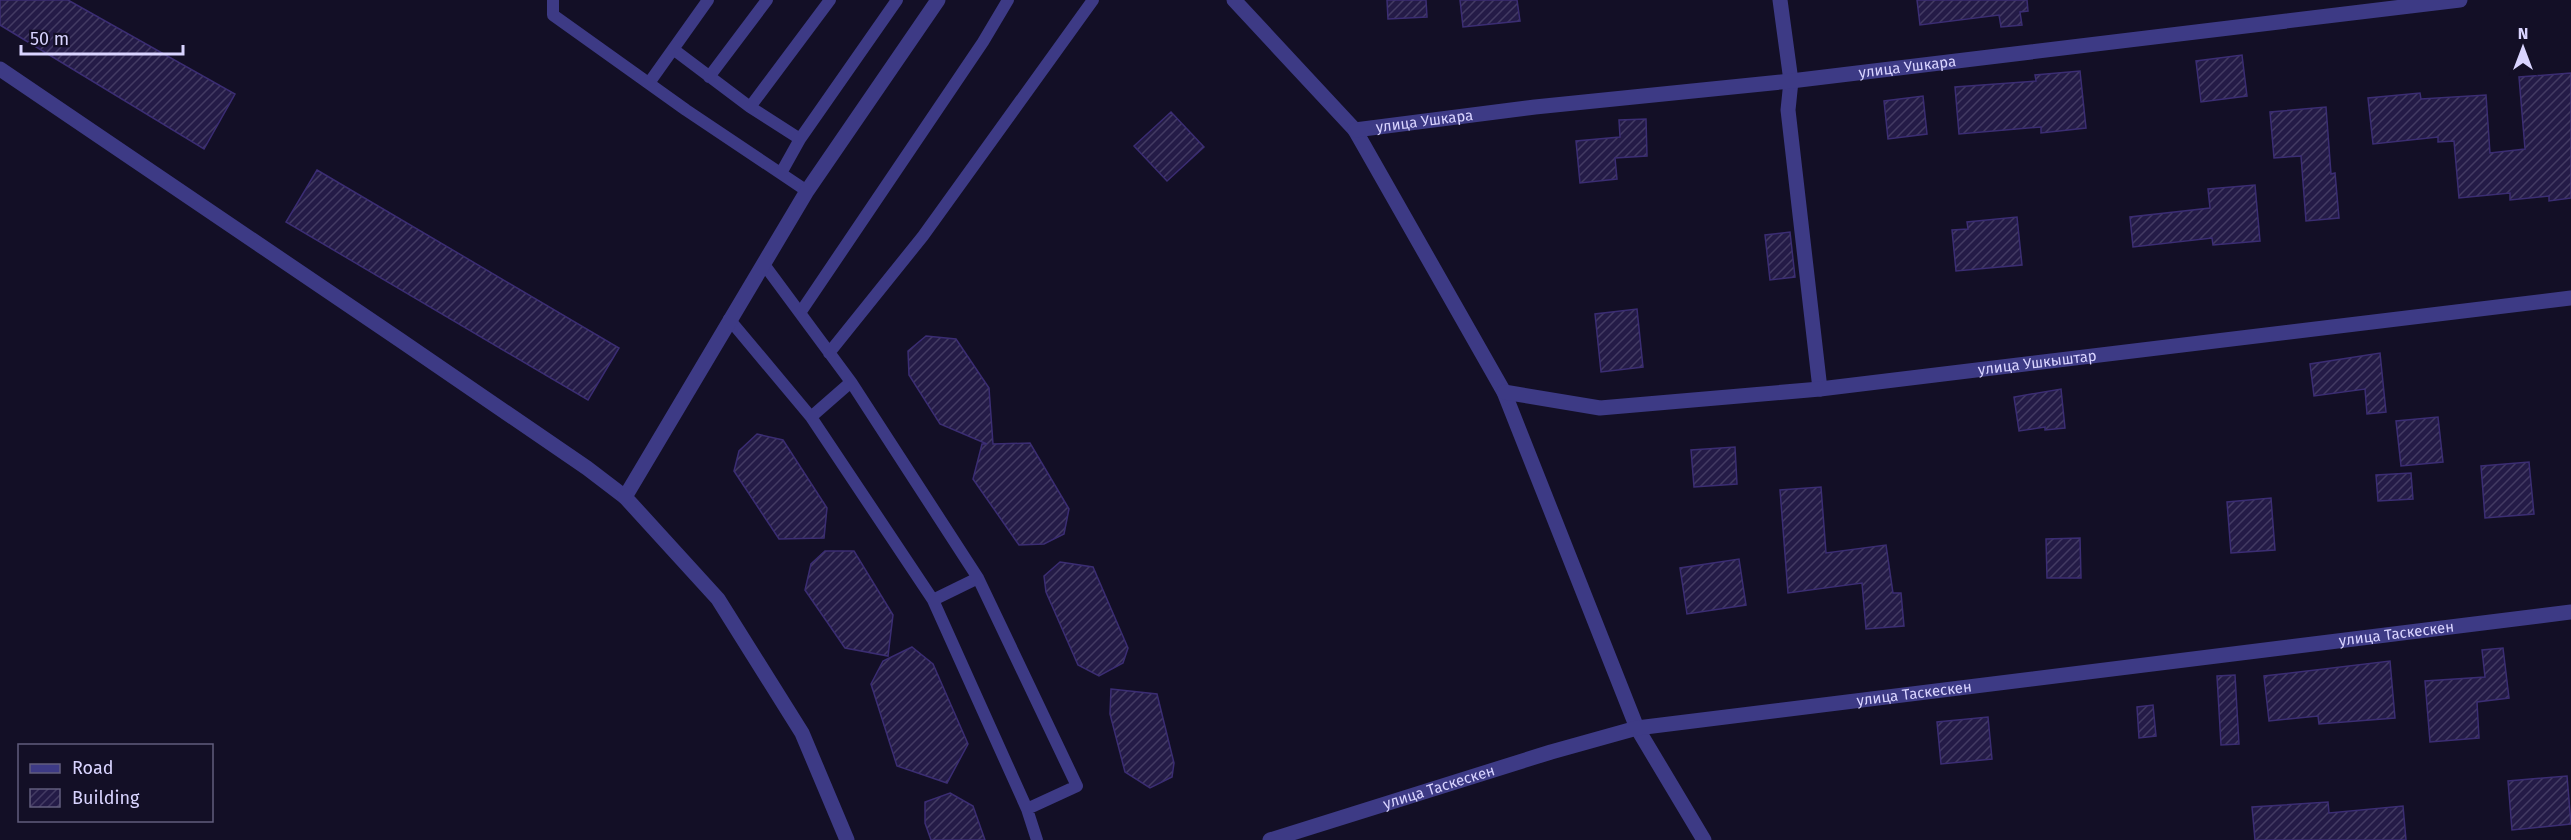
<svg xmlns="http://www.w3.org/2000/svg" width="2571" height="840" viewBox="0 0 2571 840" font-family="'Fira Sans',sans-serif">
  <defs>
    <pattern id="building-hatch" width="6" height="6" patternUnits="userSpaceOnUse" patternTransform="scale(1.5)"><rect width="6" height="6" fill="#241b47"/><path d="M-1 1l2-2M0 6l6-6M5 7l2-2" fill="none" stroke="#433b63"/></pattern>
  </defs>
  <rect width="100%" height="100%" fill="#130f26"/>
  <path fill="url(#building-hatch)" stroke="#3b2d73" stroke-width="1.5" d="M 0,0 L 68,0 L 235,94 L 204,149 L 0,25 Z
    M 1387,0 L 1426,0 L 1427,17 L 1388,19 Z
    M 1460,0 L 1517,0 L 1520,21 L 1463,27 Z
    M 1917,0 L 2027,0 L 2028,11 L 2020,12 L 2022,25 L 2001,27 L 1999,15 L 1920,25 Z
    M 2242,55 L 2247,96 L 2201,102 L 2196,61 Z
    M 2080,71 L 2086,128 L 2041,133 L 2041,127 L 1959,134 L 1955,87 L 2036,81 L 2035,75 Z
    M 2571,73 L 2571,198 L 2549,201 L 2549,196 L 2510,200 L 2510,193 L 2459,198 L 2454,141 L 2438,142 L 2438,137 L 2373,144 L 2368,98 L 2420,93 L 2421,99 L 2486,95 L 2490,153 L 2525,149 L 2519,77 Z
    M 1923,96 L 1927,134 L 1888,139 L 1884,101 Z
    M 2326,107 L 2331,174 L 2335,173 L 2339,218 L 2306,221 L 2301,156 L 2274,158 L 2270,112 Z
    M 1171,112 L 1204,147 L 1167,181 L 1134,146 Z
    M 1646,119 L 1647,156 L 1615,158 L 1617,179 L 1580,183 L 1576,141 L 1620,137 L 1619,120 Z
    M 317,170 L 619,348 L 588,400 L 286,222 Z
    M 2255,185 L 2260,241 L 2213,245 L 2212,238 L 2133,247 L 2130,217 L 2210,208 L 2208,189 Z
    M 2017,217 L 2022,265 L 1956,271 L 1952,230 L 1968,229 L 1967,222 Z
    M 1790,232 L 1795,277 L 1770,280 L 1765,235 Z
    M 1637,309 L 1643,367 L 1601,372 L 1595,314 Z
    M 926,336 L 956,339 L 989,388 L 993,444 L 1030,443 L 1069,509 L 1064,534 L 1044,544 L 1019,545 L 973,479 L 982,444 L 987,444 L 940,424 L 909,375 L 908,351 Z
    M 2380,353 L 2386,412 L 2367,414 L 2365,389 L 2314,396 L 2310,364 Z
    M 2061,389 L 2065,428 L 2045,430 L 2045,427 L 2019,431 L 2014,397 Z
    M 2438,417 L 2443,462 L 2401,466 L 2396,421 Z
    M 757,434 L 783,440 L 827,508 L 824,538 L 779,539 L 734,471 L 739,451 Z
    M 1735,447 L 1737,484 L 1694,487 L 1691,450 Z
    M 2529,462 L 2534,514 L 2485,518 L 2481,466 Z
    M 2411,473 L 2413,499 L 2378,501 L 2376,475 Z
    M 1821,487 L 1826,553 L 1886,545 L 1893,593 L 1901,593 L 1904,626 L 1866,629 L 1862,583 L 1788,593 L 1780,490 Z
    M 2271,498 L 2275,550 L 2231,553 L 2227,502 Z
    M 2080,538 L 2081,578 L 2047,578 L 2046,539 Z
    M 825,551 L 854,551 L 893,615 L 888,656 L 845,648 L 805,590 L 811,564 Z
    M 1739,559 L 1746,605 L 1687,614 L 1680,568 Z
    M 1060,562 L 1093,567 L 1128,648 L 1123,663 L 1099,676 L 1078,665 L 1046,592 L 1044,576 Z
    M 912,647 L 933,664 L 968,744 L 947,783 L 897,766 L 871,684 L 883,661 Z
    M 2503,648 L 2509,698 L 2477,702 L 2479,738 L 2430,742 L 2425,681 L 2485,677 L 2482,650 Z
    M 2390,661 L 2395,718 L 2319,724 L 2318,716 L 2269,721 L 2264,676 Z
    M 2235,675 L 2239,744 L 2221,745 L 2217,676 Z
    M 1111,689 L 1157,694 L 1174,763 L 1172,777 L 1150,788 L 1125,772 L 1110,714 Z
    M 2153,705 L 2156,736 L 2139,738 L 2137,707 Z
    M 1988,717 L 1992,759 L 1941,764 L 1937,722 Z
    M 2567,776 L 2571,824 L 2512,830 L 2508,781 Z
    M 950,793 L 973,806 L 985,840 L 931,840 L 925,823 L 925,802 Z
    M 2328,802 L 2329,813 L 2403,806 L 2406,840 L 2255,840 L 2252,807 Z"/>
  <g fill="none" stroke-linecap="round" stroke-linejoin="round">
    <path stroke="#3d3a85" stroke-width="12" d="M 553,0 L 553,15 L 686,110 L 807,191
      M 673,49 L 750,107 L 800,139
      M 709,77 L 767,0
      M 649,83 L 708,0
      M 750,107 L 830,0
      M 781,173 L 800,139 L 897,0
      M 763,263 L 851,382 L 811,417 L 933,600 L 1027,809 L 1077,786 L 978,578 L 851,382
      M 800,313 L 983,42 L 1008,0
      M 729,319 L 811,417
      M 829,353 L 923,236 L 1093,0
      M 933,600 L 978,578
      M 1027,809 L 1037,840"/>
    <g stroke="#3d3a85" stroke-width="15">
      <path d="M 1234,0 L 1355,130 L 1504,392 L 1637,728 L 1704,840"/>
      <path d="M 1780,0 L 1791,81 L 1788,110 L 1820,389"/>
      <path d="M 0,69 L 400,340 L 587,468 L 625,497"/>
      <path id="s1" d="M 1355,130 L 1535,107 L 1791,81 L 2460,0"/>
      <path id="s2" d="M 1504,392 L 1600,408 L 1820,389 L 2571,298"/>
      <path d="M 847,840 L 802,733 L 718,599 L 625,497 L 807,191 L 938,0"/>
      <path id="s3" d="M 1270,840 L 1551,752 L 1637,728 L 2571,612"/>
    </g>
  </g>
  <g text-anchor="middle" dominant-baseline="central" stroke-width="5" stroke-linejoin="round" paint-order="stroke">
    <g font-size="15" fill="#d9d4ff" stroke="#130f26">
      <text stroke="none"><textPath href="#s1" startOffset="556">улица Ушкара</textPath></text>
      <text stroke="none"><textPath href="#s1" startOffset="70">улица Ушкара</textPath></text>
      <text stroke="none"><textPath href="#s2" startOffset="537">улица Ушкыштар</textPath></text>
      <text stroke="none"><textPath href="#s3" startOffset="1149">улица Таскескен</textPath></text>
      <text stroke="none"><textPath href="#s3" startOffset="663">улица Таскескен</textPath></text>
      <text stroke="none"><textPath href="#s3" startOffset="177">улица Таскескен</textPath></text>
    </g>
  </g>
  <rect x="18" y="744" width="195" height="78" fill="#130f26" stroke="#625e7d" stroke-width="1.5"/>
  <rect x="30" y="764" width="30" height="9" fill="#3d3a85" stroke="#625e7d" stroke-width="1.5"/>
  <text x="72" y="774" font-size="18" fill="#d9d4ff">Road</text>
  <rect x="30" y="789" width="30" height="18" fill="url(#building-hatch)" stroke="#625e7d" stroke-width="1.5"/>
  <text x="72" y="804" font-size="18" fill="#d9d4ff">Building</text>
  <g transform="translate(2523 48)" stroke="#130f26" stroke-width="4.5" paint-order="stroke">
  <path d="M0-4.5L10 22L0 15L-10 22Z" fill="#d9d4ff"/>
  <text y="-9" font-size="16" font-weight="bold" text-anchor="middle" fill="#d9d4ff">N</text>
  </g>
  <path d="M21 45v9h162v-9" fill="none" stroke="#d9d4ff" stroke-width="3"/>
  <text x="30" y="45" font-size="18" fill="#d9d4ff" stroke="#130f26" stroke-width="4.5" paint-order="stroke">50 m</text>
</svg>
